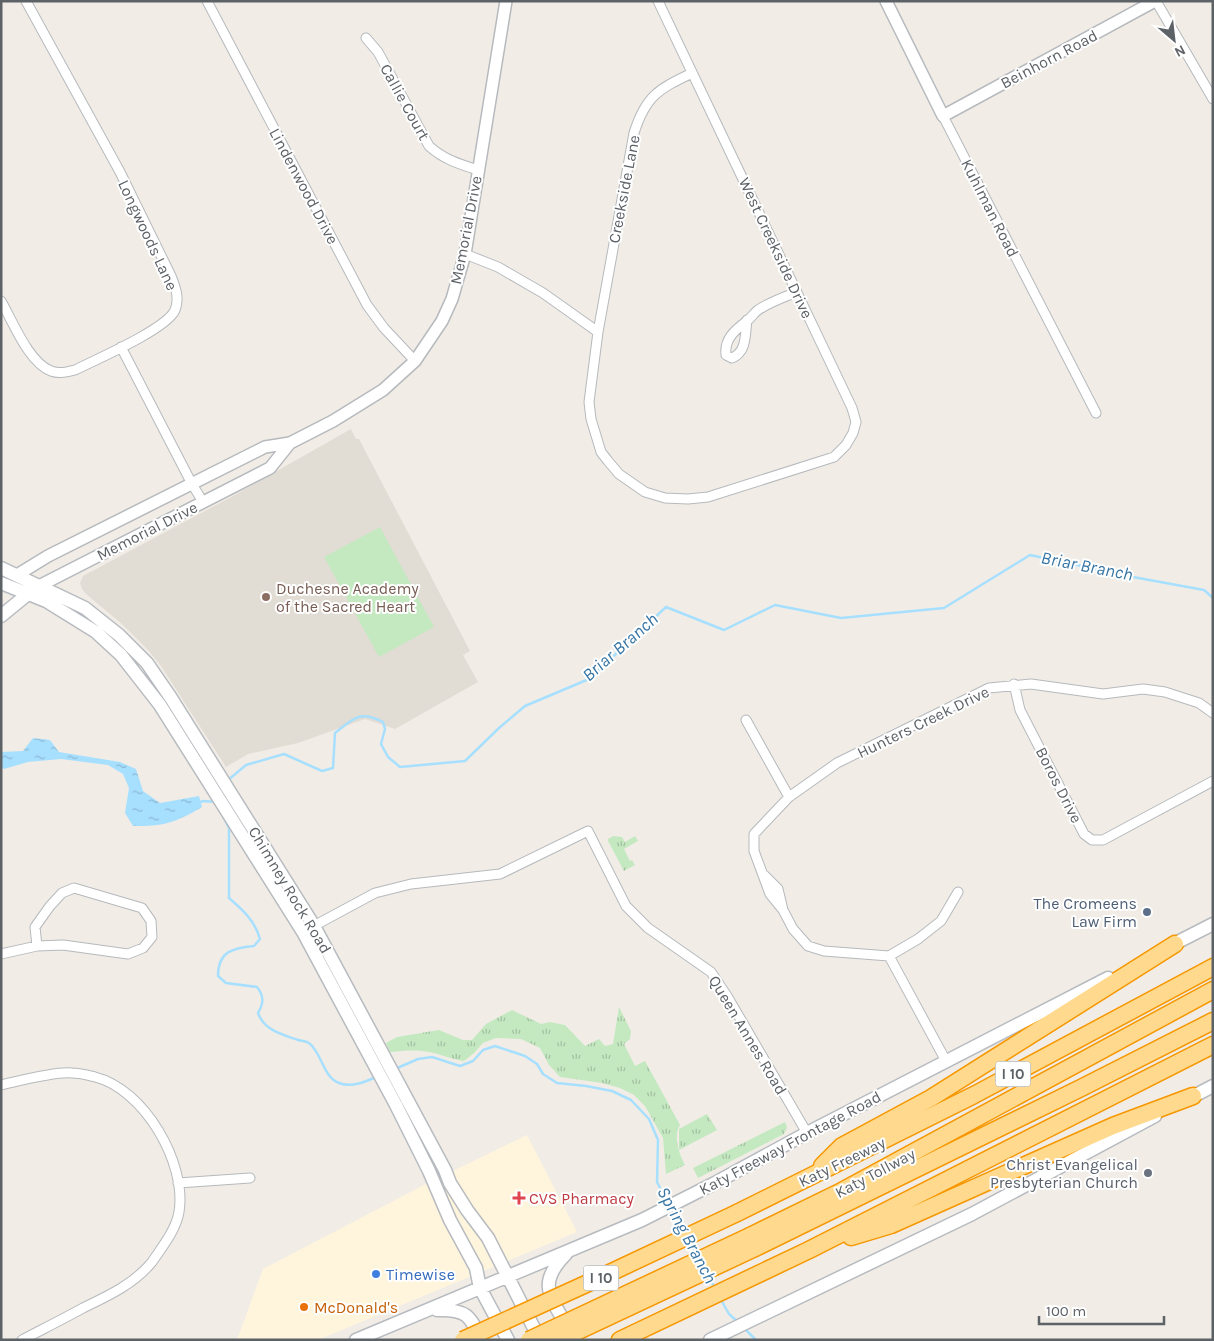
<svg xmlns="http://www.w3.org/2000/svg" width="1214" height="1341" viewBox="0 0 1214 1341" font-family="Karla,sans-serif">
  <defs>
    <pattern id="grass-tufts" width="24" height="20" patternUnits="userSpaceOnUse" patternTransform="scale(1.25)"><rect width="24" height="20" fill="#c4e9c1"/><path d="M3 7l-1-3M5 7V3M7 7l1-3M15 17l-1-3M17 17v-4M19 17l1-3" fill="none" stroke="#a2c0a1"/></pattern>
    <pattern id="water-ripples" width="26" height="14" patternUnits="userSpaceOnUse" patternTransform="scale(1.25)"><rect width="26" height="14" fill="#a7dfff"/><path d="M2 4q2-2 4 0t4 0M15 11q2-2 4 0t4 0" fill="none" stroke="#8bb8d2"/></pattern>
  </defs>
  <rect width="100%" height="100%" fill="#f1ede6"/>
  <path fill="#fff4dc" d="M 527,1135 L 577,1232 L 318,1340 L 237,1340 L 263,1269 L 426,1184 Z"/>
  <path fill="#e1dcd4" d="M 351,429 L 356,439 L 359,439 L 470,651 L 463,655 L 478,682 L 395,729 L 365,719 L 298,743 L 248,754 L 226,767 L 161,666 L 148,650 L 123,625 L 86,594 L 82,589 L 80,583 L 83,576 L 233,496 Z"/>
  <path fill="url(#grass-tufts)" d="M 613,836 L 622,837 L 625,842 L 635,836 L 638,841 L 624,849 L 630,861 L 632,860 L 635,865 L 624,871 L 608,841 L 608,839 Z
    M 619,1007 L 631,1031 L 630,1039 L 624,1044 L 635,1066 L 645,1061 L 680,1125 C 673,1136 679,1154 685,1165 L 666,1174 L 663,1138 L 645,1106 L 634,1095 L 620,1088 L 602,1083 L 560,1077 L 549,1065 L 540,1048 L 521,1039 L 496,1038 L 483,1043 L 474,1053 L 464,1061 C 449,1059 437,1052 422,1051 C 412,1050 401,1051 390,1052 L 386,1043 L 397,1037 L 439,1030 L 463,1040 L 472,1040 L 486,1024 L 512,1010 L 541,1024 L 550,1022 L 565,1025 L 585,1046 L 599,1039 L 605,1046 L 613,1044 Z
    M 707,1114 L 717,1130 L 679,1150 L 679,1129 Z
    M 785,1122 L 787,1127 L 784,1134 L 698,1178 L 693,1168 Z"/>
  <path fill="#c4e9c1" d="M 380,527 L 434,627 L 379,657 L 324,557 Z"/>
  <path fill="url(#water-ripples)" d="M 33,738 L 50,740 L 59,752 L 120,762 L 136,769 L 143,791 L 160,803 L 199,796 L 202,807 C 177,822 163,827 133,826 L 125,813 L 129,788 L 123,774 L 108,765 L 61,759 L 28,762 L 4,769 L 1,767 L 1,752 L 23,751 Z"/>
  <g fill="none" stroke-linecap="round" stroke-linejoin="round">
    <path stroke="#a7dfff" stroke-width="2.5" d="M 227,781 L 246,765 L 284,754 L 322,771 L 333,768 L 335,733 C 354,718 360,710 383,722 L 385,729 L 381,744 L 388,757 L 400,767 L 465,761 L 499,728 L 525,706 L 589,679 L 666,607 L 724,630 L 775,605 L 841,618 L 944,608 L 1030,555 L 1133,577 L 1204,590 L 1213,598
      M 198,803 L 203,801 L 217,802
      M 224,818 L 229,828 L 229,898 C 243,910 255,921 260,939 L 254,946 C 233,948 218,951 218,976 L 226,983 L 257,987 C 264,996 264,1003 258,1013 C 264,1030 281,1034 298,1040 C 301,1041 306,1041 309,1043 C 322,1053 323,1077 339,1083 C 351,1088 365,1082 376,1077
      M 395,1069 L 418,1059 L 432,1057 L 460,1066 L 473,1061 L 483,1050 L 495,1046 L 525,1056 L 537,1064 L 543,1074 L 557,1083 L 586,1086 L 612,1091 L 631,1100 L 649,1119 L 658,1140 L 657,1182 L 668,1203
      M 672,1210 L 684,1231
      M 690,1243 L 697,1255
      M 708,1276 L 715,1288
      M 720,1298 L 729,1314 L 737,1321
      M 745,1329 L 756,1340"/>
    <defs>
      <path id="minor" d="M 207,1 L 367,305 L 384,328 L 415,361
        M 658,1 L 852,408 L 856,422 L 853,433 L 846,445 L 834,457 L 708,497 L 688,499 L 665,498 L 645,492 L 619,474 L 608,461 L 601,452 L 591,419 L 589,402 L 598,332 L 634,133 C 646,95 659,89 692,73
        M 1156,1 L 1213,99
        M 366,38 L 378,52 L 429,146 C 443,159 459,164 478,170
        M 943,116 L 1096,413
        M 465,254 L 498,267 L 543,293 L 598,332
        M 1,301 C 13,322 29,363 51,371 C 59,374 67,372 75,370 C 95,360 167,329 175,310 C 180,298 175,286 171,276 L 120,172 L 26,1
        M 747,320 C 745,334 747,352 732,358 L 726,355 C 724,339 735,330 747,321 C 751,318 754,313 758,310 C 770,302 784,297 797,292
        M 121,347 L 192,484 L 203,502
        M 1014,684 L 1020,710 L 1084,834 L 1092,840 L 1103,840 L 1213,781
        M 746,720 L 789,797
        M 764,875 L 778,889 L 783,910 L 793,929 L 808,946 L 824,951 L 889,956
        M 783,910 L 770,894 L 754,851 L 754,834 L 789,797 L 837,763 L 989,688 L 1031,684 L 1103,694 L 1143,689 L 1165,692 L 1199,703 L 1213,713
        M 310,928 L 375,893 L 411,884 L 500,874 L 588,831 L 626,906 L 648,928 L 711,972 L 727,996 L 807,1133
        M 1,954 L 37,946 L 63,945 L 128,954 L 143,948 L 152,937 L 151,921 L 142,908 L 74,888 L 62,893 L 50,906 L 35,927 L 37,946
        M 889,956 L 946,1061
        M 889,956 L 918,939 L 941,921 L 958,892
        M 1,1085 C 19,1081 56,1071 72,1073 C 80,1073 87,1075 95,1077 C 144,1089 187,1163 179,1212 C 176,1230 162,1247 152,1262 C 134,1284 108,1296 83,1308 C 63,1319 43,1329 22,1340
        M 178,1183 L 250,1178"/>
      <path id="tertiary" d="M 886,1 L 943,116 L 1155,1
        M 17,575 L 48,556 L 265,447 L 290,443 L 333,421 L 383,390 L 415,361 L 442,321 L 452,299 L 465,254 L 506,1
        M 39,586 L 270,468 L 290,443"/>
      <path id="secondary" d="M 1,568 L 85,608 L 119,635 L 147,663 L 171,698 L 314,926 L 445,1170 L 450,1183 L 467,1210 L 488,1238 L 540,1340
        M 1,583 L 46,601 L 96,632 L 121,655 L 160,705 L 303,932 L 396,1105 L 429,1171 L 450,1220 L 476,1268 L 480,1288 L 508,1340
        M 1,616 L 34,589
        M 1168,947 L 1213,924
        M 1186,1100 L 1213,1086
        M 566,1254 C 535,1285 552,1298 569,1330
        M 437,1310 C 466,1309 470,1315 481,1340
        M 356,1340 L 642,1220 L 713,1184 L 807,1133 L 1108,978
        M 710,1340 L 972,1214 L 1155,1116"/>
      <path id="motorway" d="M 822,1166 L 842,1146 L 931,1098 L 1175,944
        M 737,1213 L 974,1095 L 1213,967
        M 750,1236 L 838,1193 L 1213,990
        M 851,1237 L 891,1225 L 1113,1126 L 1193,1096
        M 755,1248 L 1081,1088 L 1213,1021
        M 620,1340 L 809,1250 L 1213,1045"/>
    </defs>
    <use href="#minor" stroke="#b6b9bd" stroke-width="11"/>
    <use href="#tertiary" stroke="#b6b9bd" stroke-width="14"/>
    <use href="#secondary" stroke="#b7bbc0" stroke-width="15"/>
    <use href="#motorway" stroke="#f69700" stroke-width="19"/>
    <use href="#minor" stroke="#fff" stroke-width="9"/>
    <use href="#tertiary" stroke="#fff" stroke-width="11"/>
    <use href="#secondary" stroke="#fff" stroke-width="12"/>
    <use href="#motorway" stroke="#ffda8e" stroke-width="16"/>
    <defs>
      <path id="motorway-bridge" d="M 463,1340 L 597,1279 L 737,1213
        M 529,1340 L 750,1236
        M 559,1340 L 755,1248"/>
    </defs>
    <use href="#motorway-bridge" stroke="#f69700" stroke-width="19" stroke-linecap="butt"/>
    <use href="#motorway-bridge" stroke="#ffda8e" stroke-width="16"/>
  </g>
  <circle fill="#8d6e63" stroke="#fff" stroke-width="2" cx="266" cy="597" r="5"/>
  <circle fill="#5c6f8a" stroke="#fff" stroke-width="2" cx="1147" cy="912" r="5"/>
  <circle fill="#6b7280" stroke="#fff" stroke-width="2" cx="1148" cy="1173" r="5"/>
  <path fill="#e0444e" stroke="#fff" stroke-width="2" d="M516.5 1190.5h5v5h5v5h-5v5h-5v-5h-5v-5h5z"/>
  <circle fill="#3f7fe0" stroke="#fff" stroke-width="2" cx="376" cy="1274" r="5"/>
  <circle fill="#e8710a" stroke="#fff" stroke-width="2" cx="304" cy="1307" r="5"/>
  <g text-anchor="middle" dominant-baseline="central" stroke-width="4" stroke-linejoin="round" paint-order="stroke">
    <g fill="#fff" stroke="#8e9195" stroke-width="1">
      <rect x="995.5" y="1061.5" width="35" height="25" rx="4"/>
      <rect x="583.5" y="1265.5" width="35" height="25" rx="4"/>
    </g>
    <g font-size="15" font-weight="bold" fill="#5d6267">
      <text x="1013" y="1074">I 10</text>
      <text x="601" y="1278">I 10</text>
    </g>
    <g font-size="16" fill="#5d6267" stroke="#fff">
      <text transform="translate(1049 59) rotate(-28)">Beinhorn Road</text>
      <text transform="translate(405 102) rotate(61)">Callie Court</text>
      <text transform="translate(304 186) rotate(62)">Lindenwood Drive</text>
      <text transform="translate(624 189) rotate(-79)">Creekside Lane</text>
      <text transform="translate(990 208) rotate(63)">Kuhlman Road</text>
      <text transform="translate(466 230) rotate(-79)">Memorial Drive</text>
      <text transform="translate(148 235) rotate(65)">Longwoods Lane</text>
      <text transform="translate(776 248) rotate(65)">West Creekside Drive</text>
      <text transform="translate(147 531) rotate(-27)">Memorial Drive</text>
      <text transform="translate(923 722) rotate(-26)">Hunters Creek Drive</text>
      <text transform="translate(1059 785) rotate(63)">Boros Drive</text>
      <text transform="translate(290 890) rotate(59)">Chimney Rock Road</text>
      <text transform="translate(748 1035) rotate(59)">Queen Annes Road</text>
      <text transform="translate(790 1143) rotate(-28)">Katy Freeway Frontage Road</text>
      <text transform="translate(842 1162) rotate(-26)">Katy Freeway</text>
      <text transform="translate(875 1173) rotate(-28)">Katy Tollway</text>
    </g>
    <g font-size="16" fill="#785e54" stroke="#fff" text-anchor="start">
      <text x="276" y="588">Duchesne Academy<tspan x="276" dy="18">of the Sacred Heart</tspan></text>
    </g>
    <g font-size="16" fill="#4e5e75" stroke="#fff" text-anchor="end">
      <text x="1137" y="903">The Cromeens<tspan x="1137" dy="18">Law Firm</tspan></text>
    </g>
    <g font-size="16" fill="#5b616d" stroke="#fff" text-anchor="end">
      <text x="1138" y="1164">Christ Evangelical<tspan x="1138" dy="18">Presbyterian Church</tspan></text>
    </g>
    <g font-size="16" fill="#be3a42" stroke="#fff" text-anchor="start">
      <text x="529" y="1198">CVS Pharmacy</text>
    </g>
    <g font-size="16" fill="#366cbe" stroke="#fff" text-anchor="start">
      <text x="386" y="1274">Timewise</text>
    </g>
    <g font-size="16" fill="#c56008" stroke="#fff" text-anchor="start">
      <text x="314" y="1307">McDonald's</text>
    </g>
    <g font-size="18" font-style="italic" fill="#3876a5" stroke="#fff">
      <text transform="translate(1087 566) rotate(11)">Briar Branch</text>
      <text transform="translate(620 647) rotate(-41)">Briar Branch</text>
      <text transform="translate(687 1235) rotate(62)">Spring Branch</text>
    </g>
  </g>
  <rect width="1214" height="1341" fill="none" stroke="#5d6267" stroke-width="5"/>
  <g transform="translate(1174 40) rotate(152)" stroke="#ffffff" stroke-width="4" paint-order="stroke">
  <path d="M0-4L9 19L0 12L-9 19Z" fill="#5d6267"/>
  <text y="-8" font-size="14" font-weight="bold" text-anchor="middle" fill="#5d6267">N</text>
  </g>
  <path d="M1039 1316v8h125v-8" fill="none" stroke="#5d6267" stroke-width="2.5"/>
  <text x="1046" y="1316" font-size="15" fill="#5d6267" stroke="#ffffff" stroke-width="4" paint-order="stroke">100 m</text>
</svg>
